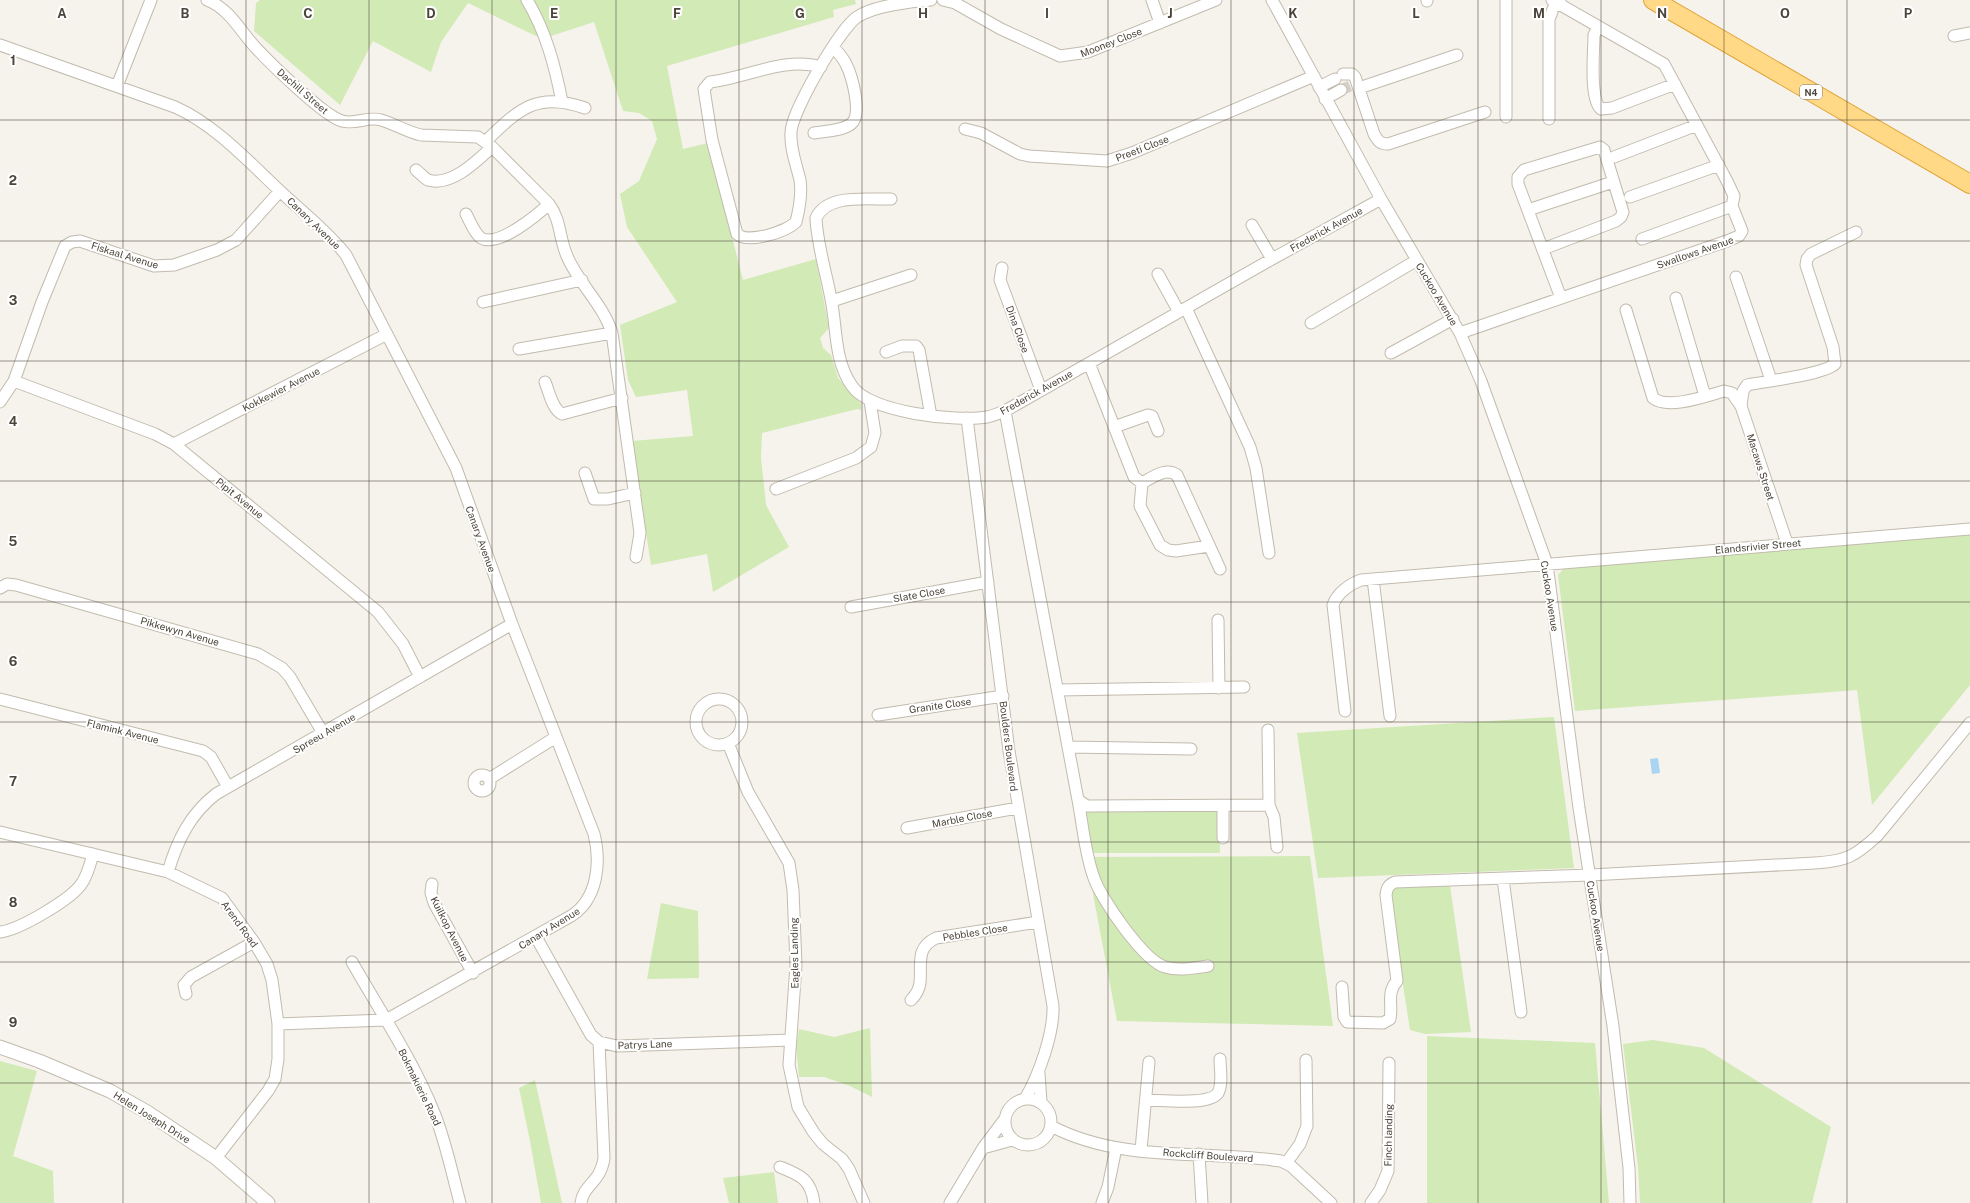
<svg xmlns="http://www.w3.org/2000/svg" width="1970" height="1203" viewBox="0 0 1970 1203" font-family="'Public Sans',sans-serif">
  <rect width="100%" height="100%" fill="#f6f3ec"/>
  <path fill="#d2eab5" d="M 260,0 L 855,0 L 856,4 L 833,10 L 834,17 L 667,66 L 683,149 L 708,143 L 743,280 L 816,259 L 829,328 L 820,338 L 823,348 L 831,355 L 838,378 L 861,404 L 861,410 L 857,409 L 762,433 L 761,458 L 766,505 L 789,547 L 713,592 L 707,554 L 651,565 L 632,441 L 693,436 L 687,390 L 636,397 L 628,380 L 620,325 L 677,302 L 627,227 L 620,194 L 639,181 L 657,139 L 652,121 L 639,113 L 623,111 L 594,22 L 542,39 L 468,3 L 441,42 L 431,72 L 373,41 L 340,105 L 254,31 L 256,3 Z
    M 1970,533 L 1970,685 L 1872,805 L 1857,690 L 1575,711 L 1558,575 L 1564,568 Z
    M 1554,717 L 1574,868 L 1318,878 L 1297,733 Z
    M 1084,809 L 1217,810 L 1219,814 L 1220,853 L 1092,853 Z
    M 1310,856 L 1333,1026 L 1117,1021 L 1086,857 Z
    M 1450,885 L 1471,1032 L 1425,1034 L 1410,1030 L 1389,895 L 1393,889 L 1399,886 Z
    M 661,903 L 698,911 L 699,978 L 647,979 Z
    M 870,1028 L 872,1097 L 850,1086 L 824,1077 L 799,1077 L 796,1046 L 799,1029 L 834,1037 Z
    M 1427,1036 L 1595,1043 L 1609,1203 L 1427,1203 Z
    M 1653,1040 L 1704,1048 L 1831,1127 L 1812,1203 L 1640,1203 L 1638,1167 L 1623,1044 Z
    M 0,1061 L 37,1071 L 13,1156 L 53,1171 L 54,1203 L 0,1203 Z
    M 535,1080 L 562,1203 L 541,1203 L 530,1141 L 519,1088 Z
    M 774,1172 L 778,1203 L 729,1203 L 723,1178 Z"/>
  <path fill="#a9d4f2" d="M 1658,758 L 1660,773 L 1652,774 L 1650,759 Z"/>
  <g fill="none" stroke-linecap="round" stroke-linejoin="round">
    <path stroke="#d4d0c8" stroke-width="11" stroke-dasharray="11 5.5" stroke-linecap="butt" d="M 1341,90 L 1350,86"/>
    <defs>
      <path id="minor" d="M 207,0 C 230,9 240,31 256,48 C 271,64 324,116 342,121 C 355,125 368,116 381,120 C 395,124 407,132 421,135 L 478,137 L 492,147 L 549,204 C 561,220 559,238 567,256 C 578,283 603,304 612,333 L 640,533 L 636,557
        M 527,0 C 546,32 555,66 562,102
        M 943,0 L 955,3 L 1001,29 L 1060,56 L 1088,52 L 1216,0
        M 1152,0 L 1160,23
        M 1272,0 L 1381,199 L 1460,333 L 1481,381 L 1547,564 L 1579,808 L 1613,1026 L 1629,1168 L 1630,1203
        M 1427,0 L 1427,1
        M 1506,0 L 1506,117
        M 1601,28 L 1597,29 L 1594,35 C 1594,51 1589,99 1601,109 L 1612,108 L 1675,84
        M 1954,36 L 1970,33
        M 0,45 L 175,107 C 214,124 249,162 280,191 C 302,212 327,231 346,255 L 456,468 L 512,624 L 594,834 C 601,862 598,899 571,916 L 386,1020 L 278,1024
        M 821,67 C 784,56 747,78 710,82 L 704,89 L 712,140 L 737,234 C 748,244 786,232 796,222 C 799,210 802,192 800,180 C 796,163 790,149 791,132 C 792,111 839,30 857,17 C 873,6 912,1 931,0
        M 1343,74 L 1352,74 L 1355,77 L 1374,134 C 1378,141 1380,144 1388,144 L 1485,112
        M 117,86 L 151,0
        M 1319,87 L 1335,79
        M 1359,88 L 1457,55
        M 1325,99 L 1341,90
        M 1549,119 L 1549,19 L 1554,7 L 1561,4
        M 965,129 L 981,133 L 1020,154 L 1029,156 L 1107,161 L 1132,153 L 1314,76
        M 814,133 C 825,131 842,131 851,124 C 863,115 852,76 846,64 C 843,58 838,52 833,47
        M 486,141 C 519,109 537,91 585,108
        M 1614,157 L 1697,125
        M 416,170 C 420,173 424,178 428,180 C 451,187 477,161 492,147
        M 1630,197 L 1719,165
        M 891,199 C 869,200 827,193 816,218 C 817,244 826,272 831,299 C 837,328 834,361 852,386 C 870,413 957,422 987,417 C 993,416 999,413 1005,411 L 1272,259 L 1381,199
        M 1528,210 L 1613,182
        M 466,214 C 470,221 474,233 481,238 C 498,248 537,215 549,204
        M 1252,225 L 1272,259
        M 1642,239 L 1732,206
        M 1543,249 L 1616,221 L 1621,217 L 1623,212 L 1604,150 L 1600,147 L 1524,170 L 1518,177 L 1518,184 L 1561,298
        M 1002,268 L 1000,280 L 1041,390
        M 1158,274 L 1179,312
        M 1736,277 L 1771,380
        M 1676,298 L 1705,396
        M 832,301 L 911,275
        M 483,302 L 582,280
        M 1186,308 L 1250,447 L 1256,468 L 1269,553
        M 1626,310 L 1653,398 C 1668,410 1706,396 1724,391 L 1732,393 L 1741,406 L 1787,543
        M 1311,323 L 1417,260
        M 1460,333 L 1727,241 L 1739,236 L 1742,231 L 1732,206 L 1734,196 L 1727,181 L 1664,64 L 1552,0
        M 519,349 L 612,333
        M 886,352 L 902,346 L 916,346 L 919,350 L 931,416
        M 1391,353 L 1453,319
        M 1089,363 L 1134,477 L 1142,483 C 1153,477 1166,467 1177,475 L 1220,569
        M 14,381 L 155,434 L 174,444 L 378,612 L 403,644 L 420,677
        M 545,382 C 549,391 552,409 562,414 L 622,398
        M 0,402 L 14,381 L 42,302 L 65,246 L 72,242 L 80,241 L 154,266 L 174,265 L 217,250 L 236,240 L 280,191
        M 1741,406 L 1743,391 L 1747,385 C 1766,381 1823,375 1835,364 L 1833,347 L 1806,265 L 1807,259 L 1811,254 L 1856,232
        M 1005,411 L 1078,800 L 1087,806 L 1269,805 L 1268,730
        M 967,418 L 1009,751 L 1053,1006 C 1054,1033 1039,1075 1025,1099
        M 1114,427 L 1148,415 L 1152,416 L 1158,431
        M 174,444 L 387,334
        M 585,473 L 594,499 L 608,499 L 635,493
        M 1142,483 L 1140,506 L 1160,545 L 1168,550 L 1176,551 L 1209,546
        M 776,489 L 856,458 L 871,447 L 875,433 L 870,401
        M 1373,579 L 1390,716
        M 0,588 L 7,584 L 16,585 L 258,654 L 282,668 L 290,677 L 323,733
        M 851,607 L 988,582
        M 1218,620 L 1219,688
        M 1058,690 L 1244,687
        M 0,699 L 203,751 L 211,757 L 228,787
        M696 722a23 23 0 1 1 46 0a23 23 0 1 1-46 0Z
        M 1345,711 L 1333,605 C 1337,593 1350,584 1361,580 L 1970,529
        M 878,715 L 1003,696
        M 728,743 L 748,792 L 789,863 L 793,890 L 796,965 L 789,1065 L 798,1107 L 814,1133 L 823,1144 L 842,1159 L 849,1169 L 864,1203
        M 1068,747 L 1191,749
        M474 783a8 8 0 1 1 16 0a8 8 0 1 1-16 0Z
        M 489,779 L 556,737
        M 1078,800 C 1083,826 1085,854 1094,878 C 1101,899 1144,961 1165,967 C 1179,971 1194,968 1208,966
        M 1269,805 L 1274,817 L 1277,847
        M 907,828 L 1018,808
        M 0,832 L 168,872 L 222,898 L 254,942 L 267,964 L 272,980 L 278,1024 L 278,1059 L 275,1079 L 268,1091 L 216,1158
        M 1223,838 L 1223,806
        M 168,872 C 177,841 190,814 216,794 L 512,624
        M 1503,879 L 1521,1012
        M 432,884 L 431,893 L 434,903 L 473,973
        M 0,932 C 19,930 72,899 82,883 C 88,874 90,864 93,854
        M 536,937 L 591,1035 L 599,1042 L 617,1046 L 790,1040
        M 352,962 C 380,1011 414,1062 435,1115 C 446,1143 452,1173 460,1203
        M 1342,987 L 1344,1017 L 1347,1022 L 1383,1023 L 1390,1019 C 1393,1005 1386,993 1397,981 L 1386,895 C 1387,888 1388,885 1395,882 L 1590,875 L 1815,863 C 1846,861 1854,857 1877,836 L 1970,723
        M 186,994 L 184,985 L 191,977 L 254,942
        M 911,1000 C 916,995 919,990 920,983 C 922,964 915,948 936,938 L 1038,922
        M 1039,1073 L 1041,1102
        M1005 1122a23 23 0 1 1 46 0a23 23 0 1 1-46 0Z
        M 1146,1100 C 1161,1100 1209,1106 1218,1093 C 1223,1084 1220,1069 1220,1059
        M 1051,1126 C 1121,1163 1206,1150 1281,1161 L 1291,1166 L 1331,1203
        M 983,1148 L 1012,1140
        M 1141,1150 L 1149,1062
        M 1199,1154 L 1202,1203
        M 1287,1162 L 1300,1144 L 1307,1126 L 1306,1060
        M 780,1167 C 800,1175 811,1179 814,1203
        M 581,1203 C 583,1185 601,1182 604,1158 L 599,1042
        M 950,1203 L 983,1148 L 1004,1120
        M 1102,1203 L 1108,1187 L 1116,1148
        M 1371,1203 L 1380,1190 L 1388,1171 L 1389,1063"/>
      <path id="tertiary" d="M 0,1047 L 39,1061 L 110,1091 L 147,1112 L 216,1158 L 268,1203"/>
      <path id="trunk" d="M 1653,0 L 1970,184"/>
    </defs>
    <use href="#minor" stroke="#c2bbae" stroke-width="13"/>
    <use href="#tertiary" stroke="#c2bbae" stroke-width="15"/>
    <use href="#trunk" stroke="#e0a43c" stroke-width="20"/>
    <use href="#minor" stroke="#fff" stroke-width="11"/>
    <use href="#tertiary" stroke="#fff" stroke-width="13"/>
    <use href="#trunk" stroke="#ffd985" stroke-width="18"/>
  </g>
  <path fill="none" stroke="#4b4439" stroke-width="1" stroke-opacity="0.55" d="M 123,0 L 123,1203M 246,0 L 246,1203M 369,0 L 369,1203M 492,0 L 492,1203M 616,0 L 616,1203M 739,0 L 739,1203M 862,0 L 862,1203M 985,0 L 985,1203M 1108,0 L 1108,1203M 1231,0 L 1231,1203M 1354,0 L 1354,1203M 1478,0 L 1478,1203M 1601,0 L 1601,1203M 1724,0 L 1724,1203M 1847,0 L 1847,1203M 0,120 L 1970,120M 0,241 L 1970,241M 0,361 L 1970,361M 0,481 L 1970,481M 0,602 L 1970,602M 0,722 L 1970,722M 0,842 L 1970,842M 0,962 L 1970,962M 0,1083 L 1970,1083"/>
  <g text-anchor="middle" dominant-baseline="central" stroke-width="4" stroke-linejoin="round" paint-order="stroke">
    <rect fill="#fff" stroke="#817c74" stroke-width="1" x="1800" y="85" width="22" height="14" rx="3"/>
    <g font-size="9" font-weight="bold" fill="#4b4439">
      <text x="1811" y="92">N4</text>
    </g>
    <g font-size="10" fill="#4b4439" stroke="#fff">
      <text transform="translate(1111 42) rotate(-21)">Mooney Close</text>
      <text transform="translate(303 91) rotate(41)">Dachill Street</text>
      <text transform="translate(1142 148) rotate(-21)">Preeti Close</text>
      <text transform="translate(314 223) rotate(44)">Canary Avenue</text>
      <text transform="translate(1326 229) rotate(-29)">Frederick Avenue</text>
      <text transform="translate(1695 252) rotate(-19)">Swallows Avenue</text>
      <text transform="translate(125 255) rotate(17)">Fiskaal Avenue</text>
      <text transform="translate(1437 294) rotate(59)">Cuckoo Avenue</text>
      <text transform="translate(1018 329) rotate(70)">Dina Close</text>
      <text transform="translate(281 389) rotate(-27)">Kokkewier Avenue</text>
      <text transform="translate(1036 392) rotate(-29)">Frederick Avenue</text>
      <text transform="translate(1761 467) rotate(72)">Macaws Street</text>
      <text transform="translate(240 498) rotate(39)">Pipit Avenue</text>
      <text transform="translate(481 539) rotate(70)">Canary Avenue</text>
      <text transform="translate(1758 546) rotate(-5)">Elandsrivier Street</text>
      <text transform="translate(919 594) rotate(-10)">Slate Close</text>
      <text transform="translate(1550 596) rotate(81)">Cuckoo Avenue</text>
      <text transform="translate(180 631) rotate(16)">Pikkewyn Avenue</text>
      <text transform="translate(940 705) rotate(-8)">Granite Close</text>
      <text transform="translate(123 731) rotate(14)">Flamink Avenue</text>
      <text transform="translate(324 733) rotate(-30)">Spreeu Avenue</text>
      <text transform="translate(1009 746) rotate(83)">Boulders Boulevard</text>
      <text transform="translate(962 818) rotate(-11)">Marble Close</text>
      <text transform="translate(1596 916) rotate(81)">Cuckoo Avenue</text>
      <text transform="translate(240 924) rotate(54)">Arend Road</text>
      <text transform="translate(549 928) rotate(-32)">Canary Avenue</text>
      <text transform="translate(450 929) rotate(63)">Kuilkop Avenue</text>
      <text transform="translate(975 932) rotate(-9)">Pebbles Close</text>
      <text transform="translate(794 953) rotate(-91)">Eagles Landing</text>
      <text transform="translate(645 1044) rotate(-2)">Patrys Lane</text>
      <text transform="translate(420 1087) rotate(64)">Bokmakierie Road</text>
      <text transform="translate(152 1117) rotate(32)">Helen Joseph Drive</text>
      <text transform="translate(1388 1135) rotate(-89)">Finch landing</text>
      <text transform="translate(1208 1155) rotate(4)">Rockcliff Boulevard</text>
    </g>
  </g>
  <g font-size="13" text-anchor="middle" font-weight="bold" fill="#4b4439" stroke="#fff" stroke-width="4" stroke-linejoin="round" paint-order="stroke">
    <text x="62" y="18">A</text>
    <text x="185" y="18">B</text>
    <text x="308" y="18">C</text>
    <text x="431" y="18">D</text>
    <text x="554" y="18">E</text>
    <text x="677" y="18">F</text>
    <text x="800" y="18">G</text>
    <text x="923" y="18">H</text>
    <text x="1047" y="18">I</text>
    <text x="1170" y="18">J</text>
    <text x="1293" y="18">K</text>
    <text x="1416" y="18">L</text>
    <text x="1539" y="18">M</text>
    <text x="1662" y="18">N</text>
    <text x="1785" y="18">O</text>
    <text x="1908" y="18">P</text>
    <text x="13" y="65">1</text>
    <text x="13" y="185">2</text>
    <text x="13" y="305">3</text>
    <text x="13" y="426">4</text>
    <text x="13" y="546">5</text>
    <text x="13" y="666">6</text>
    <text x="13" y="786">7</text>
    <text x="13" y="907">8</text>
    <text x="13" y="1027">9</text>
  </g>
</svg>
